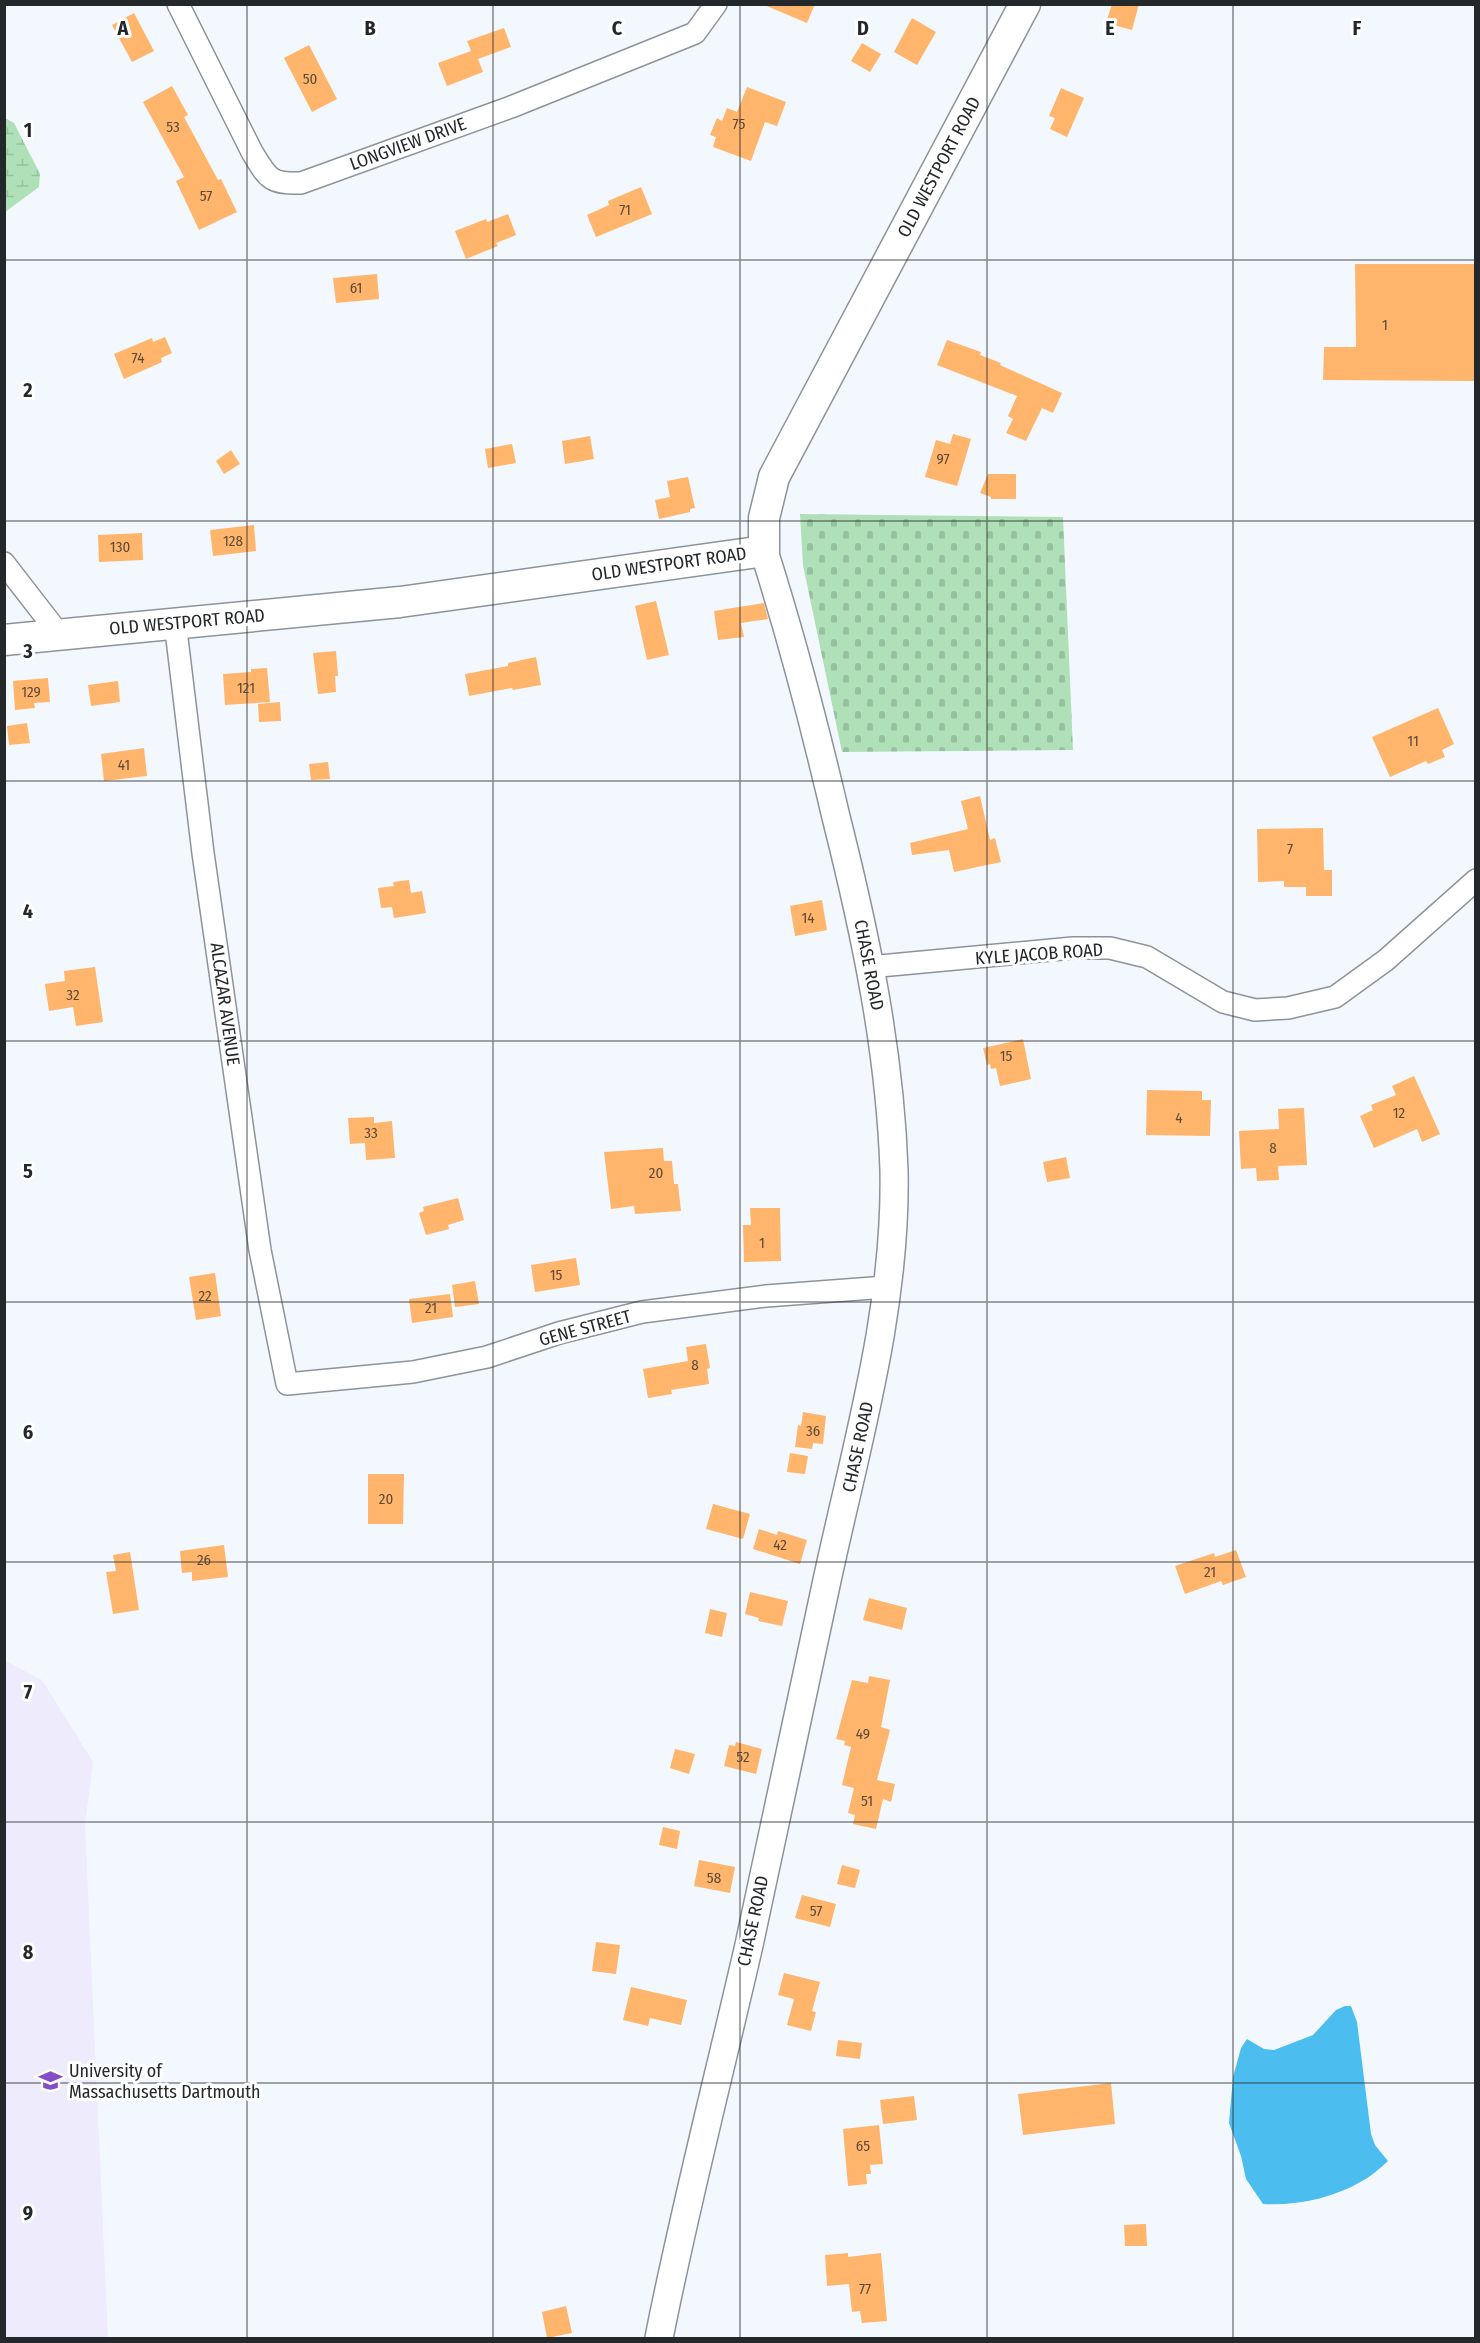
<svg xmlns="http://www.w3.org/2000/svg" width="1480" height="2343" viewBox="0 0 1480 2343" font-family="'Fira Sans Condensed',sans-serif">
  <defs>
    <pattern id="wetland-marsh" width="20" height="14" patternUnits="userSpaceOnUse" patternTransform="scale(1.5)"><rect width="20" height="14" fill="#afe0b7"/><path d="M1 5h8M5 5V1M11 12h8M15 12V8" fill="none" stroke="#96c09e"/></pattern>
    <pattern id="cemetery-stones" width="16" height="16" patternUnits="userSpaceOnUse" patternTransform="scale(1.5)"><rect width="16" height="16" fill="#afe0b7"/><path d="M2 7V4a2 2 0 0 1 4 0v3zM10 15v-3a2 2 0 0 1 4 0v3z" fill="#96c09e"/></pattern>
  </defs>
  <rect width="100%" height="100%" fill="#f3f8fe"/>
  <path fill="#eeebfd" d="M 4,1660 L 42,1680 L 93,1762 L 85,1824 L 108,2338 L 5,2338 Z"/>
  <path fill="url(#wetland-marsh)" d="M 5,118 L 14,123 L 36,166 L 40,174 L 39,187 L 5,212 Z"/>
  <path fill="url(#cemetery-stones)" d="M 800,514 L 1063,517 L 1073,750 L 842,752 L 803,565 Z"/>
  <path fill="#4bbeef" d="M 1345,2006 L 1351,2006 L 1357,2022 L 1371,2134 L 1375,2145 L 1388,2161 C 1380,2168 1372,2176 1362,2181 C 1334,2198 1296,2206 1263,2204 L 1246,2179 L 1241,2156 L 1229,2123 L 1233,2077 L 1241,2048 L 1247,2039 L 1264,2049 L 1274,2050 L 1313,2035 L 1336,2010 Z"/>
  <path fill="#ffb56c" d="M 762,4 L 815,4 L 807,23 Z
    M 1112,4 L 1139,4 L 1132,30 L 1106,23 Z
    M 134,13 L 154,51 L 132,62 L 112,25 Z
    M 912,18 L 936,32 L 917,65 L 894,52 Z
    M 504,28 L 511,47 L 478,59 L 483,72 L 447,86 L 438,63 L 471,51 L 467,41 Z
    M 862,43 L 881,54 L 870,72 L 851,61 Z
    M 309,45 L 337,99 L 312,112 L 284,58 Z
    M 172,86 L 188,115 L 184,117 L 218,180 L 221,179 L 237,212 L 199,230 L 176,181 L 184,177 L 143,102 Z
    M 747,87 L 786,102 L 777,126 L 765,122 L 751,161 L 713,147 L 716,137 L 710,135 L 717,118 L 722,121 L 727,108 L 737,112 Z
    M 1061,88 L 1084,98 L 1067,137 L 1050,129 L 1055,118 L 1049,116 Z
    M 641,187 L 652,214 L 596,237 L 587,215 L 609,205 L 608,201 Z
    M 508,214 L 516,235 L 496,243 L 498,246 L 466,259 L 455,231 L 486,219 L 487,222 Z
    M 1355,264 L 1476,264 L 1476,381 L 1323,380 L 1324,347 L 1356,347 Z
    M 377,274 L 379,299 L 336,303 L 333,278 Z
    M 165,337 L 172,353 L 161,358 L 162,362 L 124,379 L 114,354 L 152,338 L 153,342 Z
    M 947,340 L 981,352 L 980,355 L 1001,363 L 1000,365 L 1062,393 L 1053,413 L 1042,408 L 1026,441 L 1006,433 L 1013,419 L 1008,416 L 1017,396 L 937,365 Z
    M 953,434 L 971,439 L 957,486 L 925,477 L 936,440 L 950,444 Z
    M 590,436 L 594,459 L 565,464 L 562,441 Z
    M 512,444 L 516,463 L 488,468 L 485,449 Z
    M 231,450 L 240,464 L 224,474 L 216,461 Z
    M 988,474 L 1016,474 L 1016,499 L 991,499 L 991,497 L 980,493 Z
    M 688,477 L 695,508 L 690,509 L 690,512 L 659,519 L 655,500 L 670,497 L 667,481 Z
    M 254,525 L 256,551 L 213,556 L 210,530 Z
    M 142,533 L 143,560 L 99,562 L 98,535 Z
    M 656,601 L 669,655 L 647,660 L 635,606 Z
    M 764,603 L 768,619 L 741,623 L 744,637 L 718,640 L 714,611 Z
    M 336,651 L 338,676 L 335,676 L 336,692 L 318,694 L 313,653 Z
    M 536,657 L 541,685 L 513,690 L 512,688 L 469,696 L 465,674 L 508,666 L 508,663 Z
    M 267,668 L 270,702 L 225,705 L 223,674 L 251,672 L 251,669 Z
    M 48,678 L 50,702 L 34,703 L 35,708 L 15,710 L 13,681 Z
    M 118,681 L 120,702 L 91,706 L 88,685 Z
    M 280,702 L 281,721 L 259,722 L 258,704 Z
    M 1438,708 L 1454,744 L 1442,750 L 1445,757 L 1428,764 L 1426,761 L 1390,777 L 1372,737 Z
    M 27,723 L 30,743 L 9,745 L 7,726 Z
    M 144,748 L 147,776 L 104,781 L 101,754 Z
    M 328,762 L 330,779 L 311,780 L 309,764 Z
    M 980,796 L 990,840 L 995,838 L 1001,862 L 954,872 L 949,850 L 912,855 L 910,843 L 968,829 L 961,801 Z
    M 1323,828 L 1324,870 L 1332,870 L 1332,896 L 1306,896 L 1306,887 L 1284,887 L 1284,881 L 1258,882 L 1257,829 Z
    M 409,880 L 411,893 L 422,891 L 426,913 L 394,918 L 392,907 L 381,908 L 378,888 L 394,886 L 393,882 Z
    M 822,900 L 827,930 L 795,936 L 790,906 Z
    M 95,967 L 103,1022 L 76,1026 L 73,1007 L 49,1011 L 45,984 L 65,981 L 64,971 Z
    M 1023,1039 L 1031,1079 L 1000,1086 L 996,1068 L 991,1069 L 990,1064 L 987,1065 L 983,1048 Z
    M 1414,1076 L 1440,1134 L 1422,1142 L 1417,1129 L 1374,1148 L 1360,1116 L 1373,1110 L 1371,1105 L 1396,1095 L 1392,1086 Z
    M 1147,1090 L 1202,1091 L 1202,1100 L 1211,1100 L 1210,1136 L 1146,1135 Z
    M 1304,1108 L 1307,1165 L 1278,1166 L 1279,1180 L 1257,1181 L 1256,1168 L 1241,1169 L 1239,1131 L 1279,1129 L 1278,1109 Z
    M 374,1117 L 374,1123 L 392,1121 L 395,1158 L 366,1160 L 365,1143 L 350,1144 L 348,1118 Z
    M 663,1148 L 664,1161 L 672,1161 L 674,1184 L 678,1184 L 681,1211 L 635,1214 L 634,1206 L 611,1209 L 604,1152 Z
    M 1066,1157 L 1070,1178 L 1047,1182 L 1043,1162 Z
    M 458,1198 L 464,1220 L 448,1225 L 449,1229 L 426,1235 L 419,1213 L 424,1211 L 423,1207 Z
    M 750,1208 L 780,1208 L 781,1261 L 744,1262 L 743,1225 L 751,1225 Z
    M 576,1258 L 580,1285 L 535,1292 L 531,1265 Z
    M 215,1273 L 221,1316 L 196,1320 L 189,1277 Z
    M 475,1281 L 479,1304 L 455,1307 L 452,1285 Z
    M 450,1294 L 453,1317 L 412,1323 L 409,1299 Z
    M 706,1344 L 710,1368 L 707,1369 L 709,1384 L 671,1390 L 672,1394 L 648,1398 L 643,1369 L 688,1361 L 686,1347 Z
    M 803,1412 L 826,1416 L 823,1444 L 813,1443 L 812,1449 L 795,1447 L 798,1425 L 801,1426 Z
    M 790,1453 L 808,1456 L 805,1474 L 787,1472 Z
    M 368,1474 L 404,1474 L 403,1524 L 368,1524 Z
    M 713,1504 L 750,1514 L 743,1539 L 706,1529 Z
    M 759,1529 L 777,1535 L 778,1531 L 807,1540 L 800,1564 L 753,1549 Z
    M 224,1545 L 228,1577 L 192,1581 L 192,1572 L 182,1573 L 180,1551 Z
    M 1236,1550 L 1246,1577 L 1223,1585 L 1221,1581 L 1185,1594 L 1175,1566 L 1214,1553 L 1215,1557 Z
    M 130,1552 L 139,1610 L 113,1614 L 106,1572 L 116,1571 L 113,1555 Z
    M 750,1592 L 788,1601 L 782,1626 L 758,1621 L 759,1618 L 745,1614 Z
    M 869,1598 L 907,1608 L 902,1630 L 863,1620 Z
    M 710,1609 L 727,1613 L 722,1637 L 705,1633 Z
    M 869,1676 L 890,1680 L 881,1727 L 890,1730 L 877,1780 L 895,1784 L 891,1802 L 883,1799 L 876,1829 L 853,1824 L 855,1815 L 848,1813 L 854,1788 L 842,1785 L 851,1747 L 844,1745 L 845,1741 L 836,1739 L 852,1680 L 868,1683 Z
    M 736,1742 L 762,1749 L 756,1774 L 724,1766 L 729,1745 L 735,1746 Z
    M 675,1749 L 695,1754 L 689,1774 L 670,1768 Z
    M 663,1827 L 680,1831 L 677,1849 L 659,1845 Z
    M 699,1860 L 735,1867 L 730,1893 L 694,1886 Z
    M 842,1865 L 860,1870 L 855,1888 L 837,1884 Z
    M 802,1895 L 836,1904 L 830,1927 L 795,1918 Z
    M 596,1942 L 620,1945 L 616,1974 L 592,1971 Z
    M 784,1973 L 820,1982 L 812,2011 L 816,2012 L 811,2031 L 787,2025 L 794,1999 L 778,1995 Z
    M 631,1987 L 687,2000 L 681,2025 L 650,2018 L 648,2026 L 623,2020 Z
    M 838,2040 L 862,2043 L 860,2059 L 836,2056 Z
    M 1111,2083 L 1115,2124 L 1023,2135 L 1018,2094 Z
    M 914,2096 L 917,2120 L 883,2124 L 880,2100 Z
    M 879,2125 L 883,2164 L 870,2165 L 871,2174 L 866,2174 L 867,2184 L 848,2186 L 843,2129 Z
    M 1146,2224 L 1147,2246 L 1125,2246 L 1124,2225 Z
    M 848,2253 L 848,2257 L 881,2253 L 887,2321 L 862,2323 L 860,2311 L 852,2312 L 849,2284 L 827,2286 L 825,2255 Z
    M 566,2306 L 572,2333 L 547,2338 L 542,2312 Z"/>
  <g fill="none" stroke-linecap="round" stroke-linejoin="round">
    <defs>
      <path id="minor" d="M 178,4 L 252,152 C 268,178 269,184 301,183 L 511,107 L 695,33 L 716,4
        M 4,563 L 59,634
        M 175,622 L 203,853 L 260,1250 L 287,1384 L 413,1372 L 487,1357 L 559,1333 L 642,1312 L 766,1296 L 886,1287
        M 869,967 L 1073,948 L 1110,948 L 1147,957 L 1223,1002 L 1255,1010 L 1288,1008 L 1335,997 L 1386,960 L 1476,880"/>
      <path id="tertiary" d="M 659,2338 C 685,2206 719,2076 749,1945 C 775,1825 800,1705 826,1585 C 855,1449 897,1311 894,1170 C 890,1050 865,932 836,817 C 815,727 792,639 764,551"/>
      <path id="secondary" d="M 4,640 L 400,602 L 764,551 L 764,518 L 774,477 L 1025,4"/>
    </defs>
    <use href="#minor" stroke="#8d9399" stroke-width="24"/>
    <use href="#tertiary" stroke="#8d9399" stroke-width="30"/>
    <use href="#secondary" stroke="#8d9399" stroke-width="33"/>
    <use href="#minor" stroke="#fff" stroke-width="21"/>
    <use href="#tertiary" stroke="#fff" stroke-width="27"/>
    <use href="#secondary" stroke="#fff" stroke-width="30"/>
  </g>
  <path fill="none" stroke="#25282a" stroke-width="1.5" stroke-opacity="0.55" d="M 247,4 L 247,2338M 493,4 L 493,2338M 740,4 L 740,2338M 987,4 L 987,2338M 1233,4 L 1233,2338M 4,260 L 1476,260M 4,521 L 1476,521M 4,781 L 1476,781M 4,1041 L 1476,1041M 4,1302 L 1476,1302M 4,1562 L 1476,1562M 4,1822 L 1476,1822M 4,2083 L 1476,2083"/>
  <defs>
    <symbol id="university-bare" viewBox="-9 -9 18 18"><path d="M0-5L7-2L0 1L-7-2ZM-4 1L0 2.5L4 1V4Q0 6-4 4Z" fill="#854dc4" stroke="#fff" stroke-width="2.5" paint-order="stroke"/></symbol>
  </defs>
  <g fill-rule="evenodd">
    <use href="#university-bare" x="34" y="2064" width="33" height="33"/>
  </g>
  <g text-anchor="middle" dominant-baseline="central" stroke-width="6" stroke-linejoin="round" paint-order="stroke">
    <g font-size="15" fill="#5c4b3a">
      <text x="310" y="79">50</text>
      <text x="739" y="124">75</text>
      <text x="173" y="127">53</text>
      <text x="206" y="196">57</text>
      <text x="625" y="210">71</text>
      <text x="356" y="288">61</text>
      <text x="1385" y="325">1</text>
      <text x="138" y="358">74</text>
      <text x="943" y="459">97</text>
      <text x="233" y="541">128</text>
      <text x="120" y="547">130</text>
      <text x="246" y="688">121</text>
      <text x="31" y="692">129</text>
      <text x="1413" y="741">11</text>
      <text x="124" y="765">41</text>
      <text x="1290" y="849">7</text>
      <text x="808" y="918">14</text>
      <text x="73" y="995">32</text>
      <text x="1006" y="1056">15</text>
      <text x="1399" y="1113">12</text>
      <text x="1179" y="1118">4</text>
      <text x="371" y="1133">33</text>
      <text x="1273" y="1148">8</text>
      <text x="656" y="1173">20</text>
      <text x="762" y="1243">1</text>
      <text x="556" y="1275">15</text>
      <text x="205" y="1296">22</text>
      <text x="431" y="1308">21</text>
      <text x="695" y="1365">8</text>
      <text x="813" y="1431">36</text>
      <text x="386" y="1499">20</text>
      <text x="780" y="1545">42</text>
      <text x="204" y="1560">26</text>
      <text x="1210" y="1572">21</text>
      <text x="863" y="1734">49</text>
      <text x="743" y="1757">52</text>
      <text x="867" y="1801">51</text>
      <text x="714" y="1878">58</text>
      <text x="816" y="1911">57</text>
      <text x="863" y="2146">65</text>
      <text x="865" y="2289">77</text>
    </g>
    <g font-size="18" fill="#25282a" stroke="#fff">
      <text transform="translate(408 144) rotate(-20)">LONGVIEW DRIVE</text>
      <text transform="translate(939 167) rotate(-62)">OLD WESTPORT ROAD</text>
      <text transform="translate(669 564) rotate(-8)">OLD WESTPORT ROAD</text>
      <text transform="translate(187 622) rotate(-5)">OLD WESTPORT ROAD</text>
      <text transform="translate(1039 954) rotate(-4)">KYLE JACOB ROAD</text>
      <text transform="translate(869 965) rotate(79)">CHASE ROAD</text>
      <text transform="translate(225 1004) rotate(82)">ALCAZAR AVENUE</text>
      <text transform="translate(585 1328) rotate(-15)">GENE STREET</text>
      <text transform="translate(858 1447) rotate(-78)">CHASE ROAD</text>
      <text transform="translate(753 1921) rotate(-78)">CHASE ROAD</text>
    </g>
    <g font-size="18" fill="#25282a" stroke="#fff" text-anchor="start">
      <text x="69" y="2071">University of<tspan x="69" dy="21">Massachusetts Dartmouth</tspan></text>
    </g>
  </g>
  <g font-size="20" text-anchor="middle" font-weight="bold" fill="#25282a" stroke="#fff" stroke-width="6" stroke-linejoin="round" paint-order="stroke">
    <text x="123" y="35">A</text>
    <text x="370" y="35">B</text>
    <text x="617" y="35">C</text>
    <text x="863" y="35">D</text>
    <text x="1110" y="35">E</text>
    <text x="1357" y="35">F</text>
    <text x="28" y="137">1</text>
    <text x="28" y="397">2</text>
    <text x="28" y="658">3</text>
    <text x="28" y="918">4</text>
    <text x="28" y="1178">5</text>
    <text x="28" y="1439">6</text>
    <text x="28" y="1699">7</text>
    <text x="28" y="1959">8</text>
    <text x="28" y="2220">9</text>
  </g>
  <rect width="1480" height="2343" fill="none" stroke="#25282a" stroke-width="12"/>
</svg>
